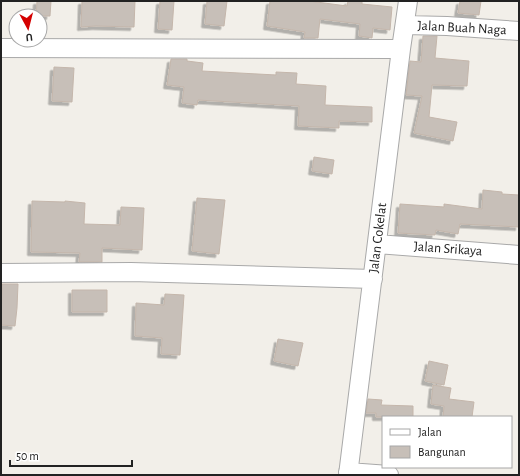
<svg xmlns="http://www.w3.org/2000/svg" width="520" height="476" viewBox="0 0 520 476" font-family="'Alegreya Sans',sans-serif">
  <defs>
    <filter id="shadow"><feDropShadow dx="-3.5" dy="3.5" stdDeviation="0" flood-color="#0004"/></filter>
  </defs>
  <rect width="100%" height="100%" fill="#f2efe9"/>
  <path fill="#c7bfb8" stroke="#c4b6ab" filter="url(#shadow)" d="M 37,1 L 51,1 L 50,16 L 36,16 Z
    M 82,1 L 135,1 L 134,27 L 96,26 L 81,27 Z
    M 160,1 L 174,1 L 172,30 L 158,29 Z
    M 207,1 L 227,1 L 224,26 L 205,24 Z
    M 270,1 L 309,1 L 347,6 L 348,1 L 362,1 L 362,4 L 392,7 L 390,30 L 373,28 L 372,38 L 359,36 L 360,24 L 320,19 L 318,38 L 304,38 L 305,32 L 267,26 Z
    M 460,1 L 481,1 L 479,15 L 458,13 Z
    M 423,36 L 437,36 L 435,58 L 469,61 L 467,86 L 432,85 L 429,117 L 457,122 L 453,141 L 414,133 L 422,96 L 406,95 L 410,61 L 421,62 Z
    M 171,59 L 187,59 L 187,61 L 203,63 L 202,71 L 276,75 L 276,72 L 297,73 L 296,84 L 326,86 L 325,105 L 372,107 L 372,122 L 339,121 L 339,128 L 298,126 L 299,106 L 198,100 L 197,105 L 182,103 L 184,87 L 167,85 Z
    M 54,67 L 74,68 L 72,102 L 52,101 Z
    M 314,157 L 334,160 L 332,174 L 312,171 Z
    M 483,190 L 502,192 L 502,194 L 519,195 L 519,227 L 460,224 L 458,234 L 436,230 L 435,235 L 398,233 L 400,204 L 444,207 L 444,204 L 482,209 Z
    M 197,198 L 225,200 L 219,254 L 192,251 Z
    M 32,201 L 65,202 L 65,201 L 85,203 L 84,224 L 120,225 L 121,207 L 144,208 L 142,250 L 102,248 L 102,262 L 79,262 L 80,253 L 31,252 Z
    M 2,284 L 18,284 L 17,308 L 15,326 L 1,325 Z
    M 72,290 L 107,290 L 107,312 L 72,312 Z
    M 165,294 L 184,295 L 180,355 L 161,354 L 162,338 L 135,336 L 136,303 L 164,305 Z
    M 278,339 L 303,343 L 298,366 L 274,361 Z
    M 429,361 L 448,365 L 444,385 L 425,381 Z
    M 433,385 L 451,388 L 449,399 L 474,402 L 472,417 L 443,417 L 444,406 L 431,404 Z
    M 368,399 L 382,400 L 381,405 L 413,406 L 413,417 L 376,417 L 376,413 L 366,413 Z"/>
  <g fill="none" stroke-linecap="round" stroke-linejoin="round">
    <defs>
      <path id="minor" d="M 405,25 L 447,26 L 519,31
        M 1,48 L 401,49
        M 377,244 L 519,255
        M 1,273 L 131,272 L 373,279
        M 348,472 L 389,475
        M 348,475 L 401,49 L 408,1"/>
    </defs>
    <use href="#minor" stroke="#a9a9a9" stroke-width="20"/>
    <use href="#minor" stroke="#fff" stroke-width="18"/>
  </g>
  <g text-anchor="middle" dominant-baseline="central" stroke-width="4" stroke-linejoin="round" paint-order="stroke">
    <g font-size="14" fill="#222" stroke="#fff">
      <text transform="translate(462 28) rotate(3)">Jalan Buah Naga</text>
      <text transform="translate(378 238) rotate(-83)">Jalan Cokelat</text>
      <text transform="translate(448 249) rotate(4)">Jalan Srikaya</text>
    </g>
  </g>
  <rect width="520" height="476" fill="none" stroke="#222222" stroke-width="4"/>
  <rect x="382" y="416" width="130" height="52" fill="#ffffff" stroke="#a7a7a7"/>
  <rect x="390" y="429" width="20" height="6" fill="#ffffff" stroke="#a7a7a7"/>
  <text x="418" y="436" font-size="12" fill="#222222">Jalan</text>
  <rect x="390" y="446" width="20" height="12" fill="#c7bfb8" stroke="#a7a7a7"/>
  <text x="418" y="456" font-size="12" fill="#222222">Bangunan</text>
  <g transform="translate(28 28) rotate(173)"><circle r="19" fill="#ffffff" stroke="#a7a7a7"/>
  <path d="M0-3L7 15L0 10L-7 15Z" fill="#d40000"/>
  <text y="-6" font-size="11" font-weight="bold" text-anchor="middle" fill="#222222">U</text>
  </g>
  <path d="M10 460v6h122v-6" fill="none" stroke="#222222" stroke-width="2"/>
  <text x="16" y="460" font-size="12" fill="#222222" stroke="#ffffff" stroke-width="3" paint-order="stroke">50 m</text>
</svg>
